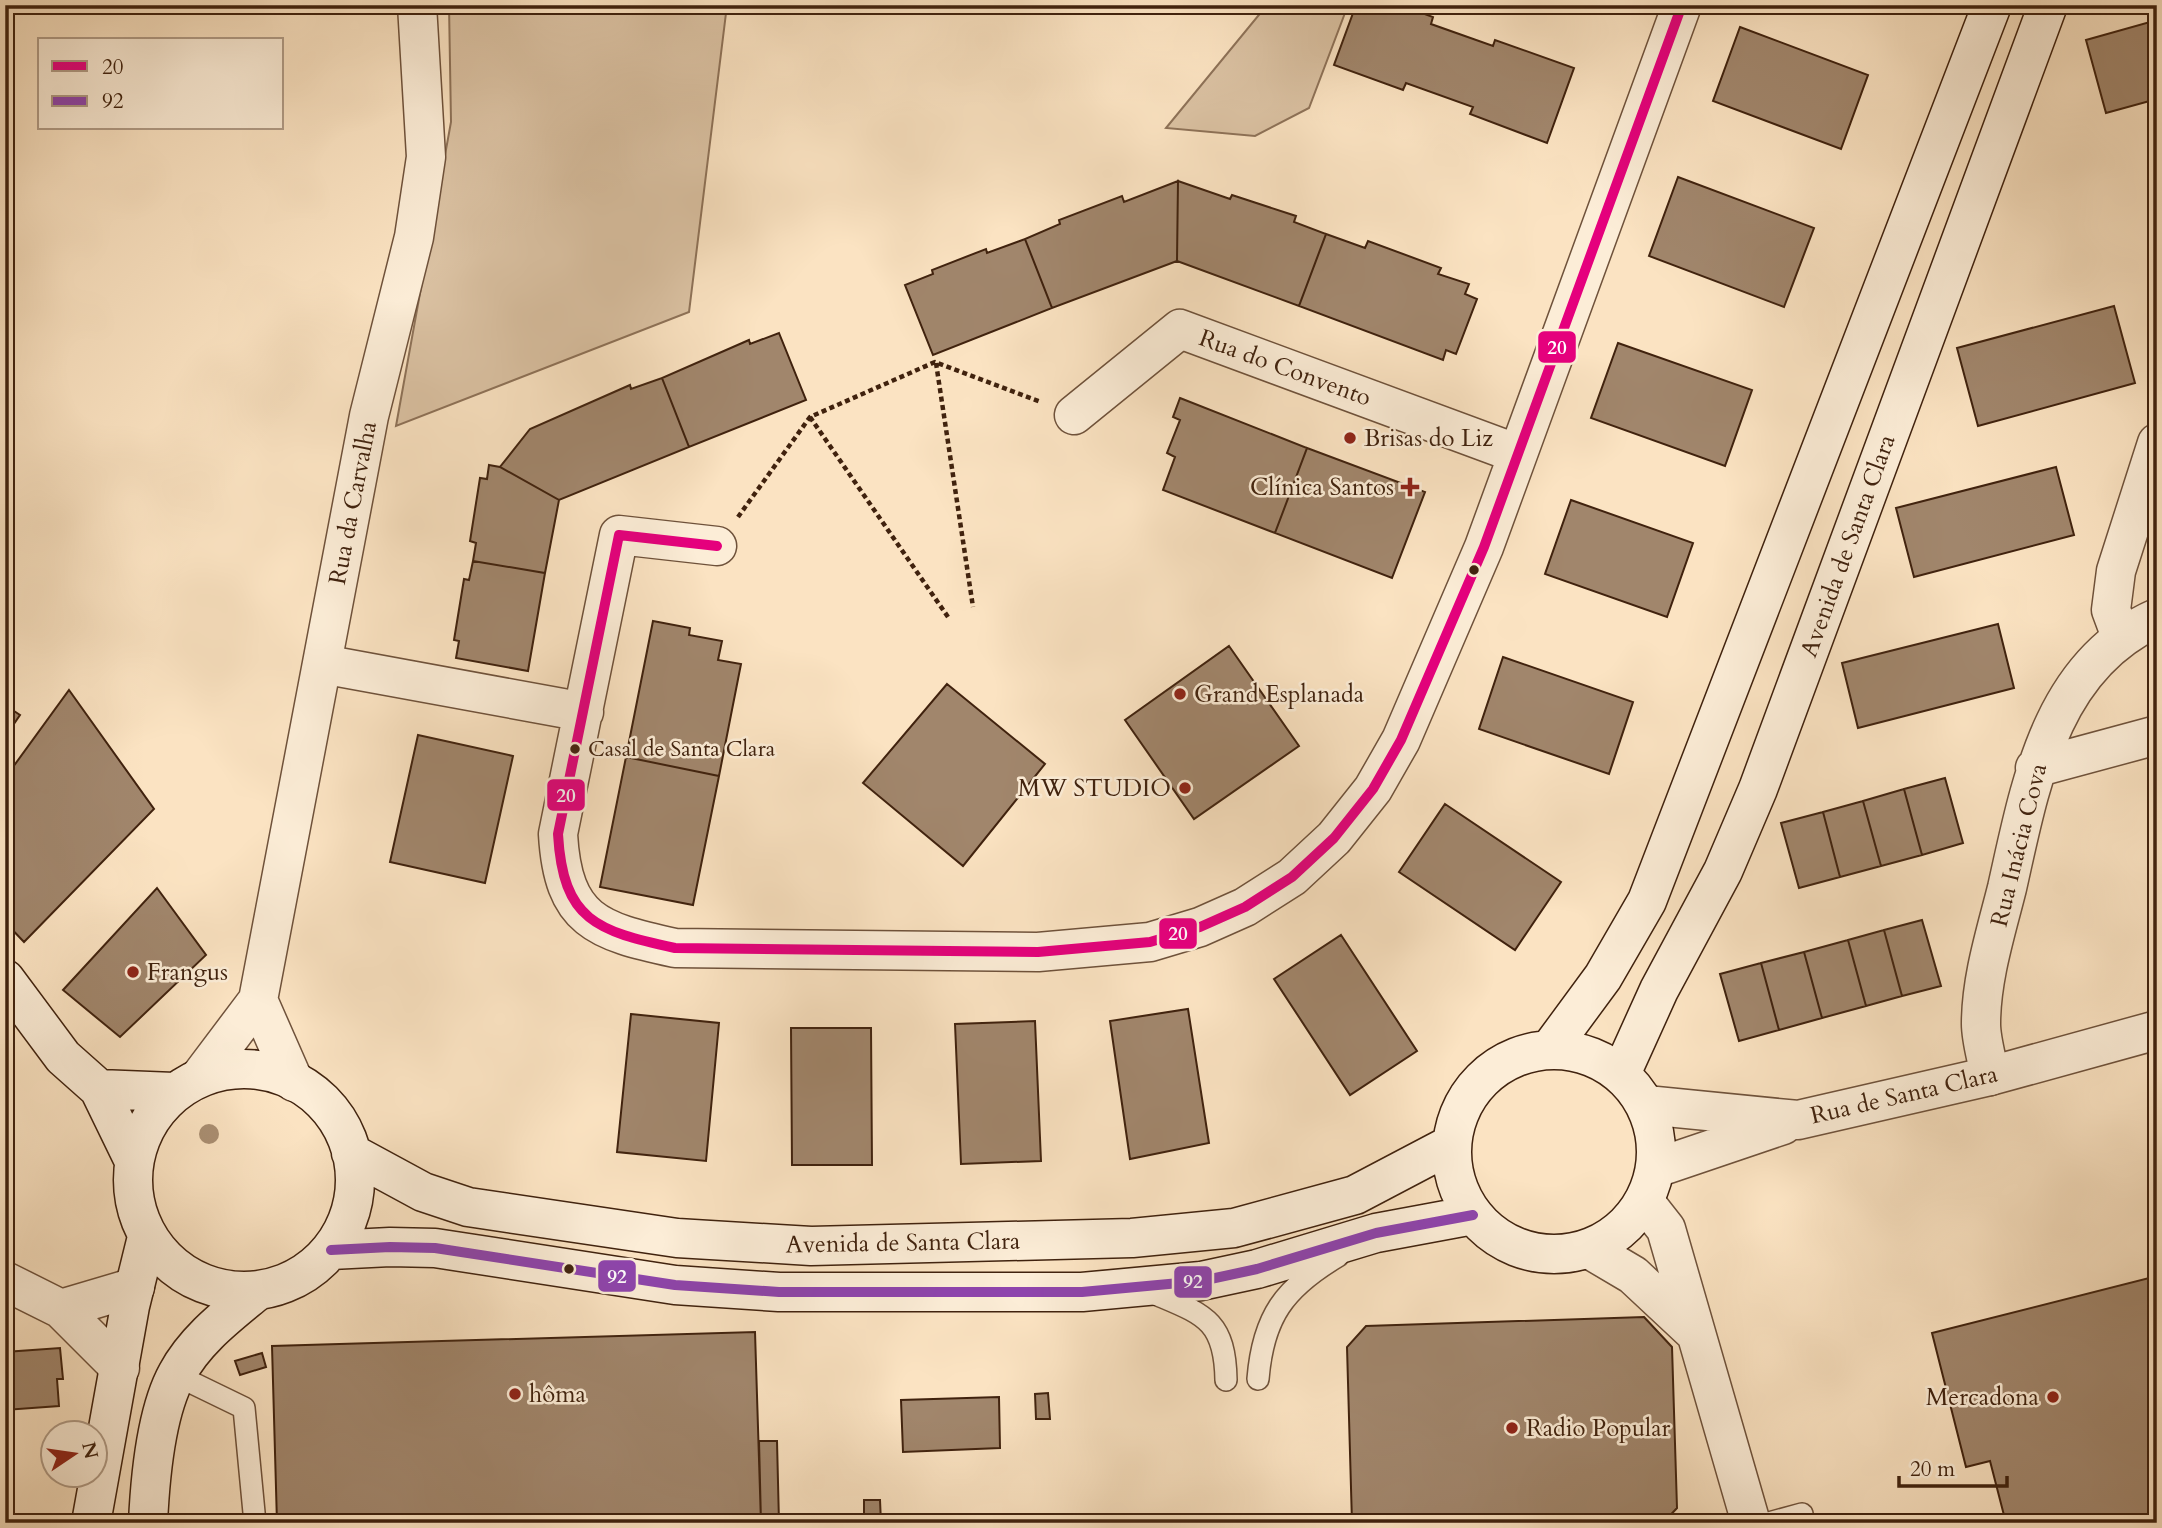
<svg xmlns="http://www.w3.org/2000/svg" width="2162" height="1528" viewBox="0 0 2162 1528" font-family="Cardo,serif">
  <rect width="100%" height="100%" fill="#fbe3c2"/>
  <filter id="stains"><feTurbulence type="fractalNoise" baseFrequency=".00286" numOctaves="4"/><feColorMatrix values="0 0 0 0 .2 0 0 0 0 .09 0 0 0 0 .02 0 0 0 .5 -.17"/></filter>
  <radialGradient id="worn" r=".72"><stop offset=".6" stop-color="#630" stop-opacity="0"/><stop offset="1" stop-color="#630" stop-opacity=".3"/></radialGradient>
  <path fill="#dbc2a3" stroke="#8e7258" stroke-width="2" d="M 449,5 L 727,5 L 689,312 L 396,426 L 451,122 Z
    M 1267,5 L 1348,5 L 1309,108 L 1255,136 L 1166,128 Z"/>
  <path fill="#a1866c" stroke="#40220e" stroke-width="2" d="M 1356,5 L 1400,5 L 1433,17 L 1431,24 L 1493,46 L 1495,40 L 1574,68 L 1547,143 L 1470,114 L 1473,107 L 1406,83 L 1403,90 L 1334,65 Z
    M 2157,20 L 2157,99 L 2106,113 L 2086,40 Z
    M 1740,27 L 1868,75 L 1841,149 L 1713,101 Z
    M 1678,177 L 1814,228 L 1784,307 L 1649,256 Z
    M 1178,181 L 1177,261 L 1052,308 L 1025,239 L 1060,224 L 1059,220 L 1122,196 L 1124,202 Z
    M 1178,181 L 1230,199 L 1232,195 L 1296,216 L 1294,222 L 1326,234 L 1299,306 L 1177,261 Z
    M 1326,234 L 1365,248 L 1368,241 L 1441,268 L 1438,274 L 1469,284 L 1465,294 L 1477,299 L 1456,354 L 1446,350 L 1443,360 L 1299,306 Z
    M 1025,239 L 1052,308 L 933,355 L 905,285 L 933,274 L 932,270 L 986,249 L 987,253 Z
    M 2114,306 L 2135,383 L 1978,426 L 1957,348 Z
    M 779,333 L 806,400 L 689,447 L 662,378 L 749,340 L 750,344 Z
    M 1618,343 L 1752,390 L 1725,466 L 1591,418 Z
    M 662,378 L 689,447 L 559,500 L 500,467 L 530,429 L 630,385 L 631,389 Z
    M 1180,398 L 1307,448 L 1275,533 L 1163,490 L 1175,457 L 1167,453 L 1180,420 L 1173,417 Z
    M 1307,448 L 1425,492 L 1392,578 L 1275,533 Z
    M 489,465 L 500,467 L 559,500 L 545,573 L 473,561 L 476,543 L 470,541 L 480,478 L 487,479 Z
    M 2056,467 L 2074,535 L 1914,577 L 1896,508 Z
    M 1571,500 L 1693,543 L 1667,617 L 1545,574 Z
    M 473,561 L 545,573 L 528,671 L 456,658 L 459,641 L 454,640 L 464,579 L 469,580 Z
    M 653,621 L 690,628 L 689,635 L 722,641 L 718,660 L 741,664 L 719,776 L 626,757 Z
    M 1998,624 L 2014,688 L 1858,728 L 1842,663 Z
    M 1229,646 L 1299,746 L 1194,819 L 1125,720 Z
    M 1503,657 L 1633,702 L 1609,774 L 1479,729 Z
    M 947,684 L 1045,764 L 963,866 L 863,783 Z
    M 69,690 L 154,809 L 24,942 L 5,922 L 5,778 Z
    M 5,705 L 20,715 L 5,737 Z
    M 418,735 L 513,756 L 485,883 L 390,862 Z
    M 626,757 L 719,776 L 693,905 L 600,887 Z
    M 1945,778 L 1963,843 L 1922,855 L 1904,789 Z
    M 1904,789 L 1922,855 L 1881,866 L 1863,801 Z
    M 1863,801 L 1881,866 L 1840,877 L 1823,812 Z
    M 1445,804 L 1561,882 L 1515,950 L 1399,872 Z
    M 1823,812 L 1840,877 L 1799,888 L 1781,823 Z
    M 157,888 L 206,955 L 120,1037 L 63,990 Z
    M 1922,920 L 1941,986 L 1902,996 L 1884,930 Z
    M 1884,930 L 1902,996 L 1866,1006 L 1848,940 Z
    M 1341,935 L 1417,1051 L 1350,1095 L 1274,979 Z
    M 1848,940 L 1866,1006 L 1822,1018 L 1804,952 Z
    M 1804,952 L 1822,1018 L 1779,1030 L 1761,963 Z
    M 1761,963 L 1779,1030 L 1739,1041 L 1720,974 Z
    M 1188,1009 L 1209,1143 L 1130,1159 L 1110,1021 Z
    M 631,1014 L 719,1023 L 706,1161 L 617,1152 Z
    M 1035,1021 L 1041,1161 L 961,1164 L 955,1024 Z
    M 791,1028 L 871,1028 L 872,1165 L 792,1165 Z
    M 2157,1276 L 2157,1523 L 2006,1523 L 1990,1461 L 1966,1467 L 1932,1333 Z
    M 1644,1317 L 1672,1347 L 1677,1508 L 1663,1523 L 1352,1523 L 1347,1347 L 1366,1326 Z
    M 755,1332 L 761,1523 L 277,1523 L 272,1346 Z
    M 60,1348 L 63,1379 L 57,1379 L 59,1406 L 5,1410 L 5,1352 Z
    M 262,1353 L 266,1367 L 240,1375 L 235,1361 Z
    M 1048,1393 L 1050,1419 L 1036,1419 L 1035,1394 Z
    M 999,1397 L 1000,1448 L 903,1452 L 901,1400 Z
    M 759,1441 L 777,1441 L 779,1523 L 761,1523 Z
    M 864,1500 L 880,1500 L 881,1523 L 864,1523 Z"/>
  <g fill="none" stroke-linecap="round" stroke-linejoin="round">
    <defs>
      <path id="service" d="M 1151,1292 C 1202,1314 1225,1318 1226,1380
        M 176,1375 L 244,1408 L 255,1523
        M 1258,1379 C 1263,1317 1284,1288 1338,1256
        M 1769,1523 L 1802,1514"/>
      <path id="minor" d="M 1074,415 L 1180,329 L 1518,454
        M 717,546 L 619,535 L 558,834 C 563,921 597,931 675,948 L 1038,952 L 1150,942 L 1200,927 L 1245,907 L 1292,877 L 1334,838 L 1373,789 L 1401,740 L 1484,547 L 1682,5
        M 2121,637 L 2111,610 L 2116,571 L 2157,443
        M 322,664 L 584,712
        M 2035,768 L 2157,735
        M 258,1000 L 294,1082
        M 1990,1076 C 1987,1059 1981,1040 1981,1024 C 1981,978 1996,932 2007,888 C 2030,786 2050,665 2157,618
        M 200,1077 L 258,1000 L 369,416 L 414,237 L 426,157 L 417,5
        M 1644,1201 L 1666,1229 L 1751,1523
        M 1589,1249 L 1633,1275 L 1694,1332
        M 5,1281 L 61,1309 L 120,1368
        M 61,1309 L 135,1287"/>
      <path id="tertiary" d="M 1646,1105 L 1798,1120 L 1990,1076 L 2157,1030
        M 1656,1168 L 1783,1125"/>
      <path id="secondary" d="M 5,979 L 63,1057 L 99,1089 L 134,1161
        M 1550,1049 L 1603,977 L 1647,901 L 1992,5
        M1452 1152a102 102 0 1 1 204 0a102 102 0 1 1-204 0Z
        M133 1180a111 111 0 1 1 222 0a111 111 0 1 1-222 0Z
        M 1621,1074 L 1659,990 L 1723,871 L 1758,789 L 2048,5
        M 99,1089 L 174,1092
        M 351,1153 L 423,1192 L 468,1207 L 677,1238 L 811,1246 L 1132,1238 L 1234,1228 L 1355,1195 L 1452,1144
        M 331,1250 L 390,1247 L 435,1248 L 675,1285 L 779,1292 L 1082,1292 L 1201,1281 L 1257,1269 L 1376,1233 L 1473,1215
        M 91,1523 L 130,1306 L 147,1237
        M 148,1523 C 150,1479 156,1412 177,1374 C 195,1340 227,1316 256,1292"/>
    </defs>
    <use href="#service" stroke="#6f523b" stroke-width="24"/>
    <use href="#minor" stroke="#6f523b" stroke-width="41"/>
    <use href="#tertiary" stroke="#6f523b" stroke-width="41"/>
    <use href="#secondary" stroke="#40220e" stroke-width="41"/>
    <path stroke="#40220e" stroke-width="4.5" stroke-dasharray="5 3.5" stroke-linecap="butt" d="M 936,363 L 973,607
      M 810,417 L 948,617
      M 738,517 L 810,417 L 935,362 L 1041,402"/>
    <use href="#service" stroke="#fcedd7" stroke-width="21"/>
    <use href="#minor" stroke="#fcedd7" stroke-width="38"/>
    <use href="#tertiary" stroke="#fcedd7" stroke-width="38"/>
    <use href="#secondary" stroke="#fcedd7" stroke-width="38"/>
    <defs>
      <path id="bus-1" d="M 717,546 L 619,535 L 558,834 C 563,921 597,931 675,948 L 1038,952 L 1150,942 L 1200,927 L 1245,907 L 1292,877 L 1334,838 L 1373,789 L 1401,740 L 1484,547 L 1682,5"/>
      <path id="bus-2" d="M 331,1250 L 390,1247 L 435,1248 L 675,1285 L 779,1292 L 1082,1292 L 1201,1281 L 1257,1269 L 1376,1233 L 1473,1215"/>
    </defs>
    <use href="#bus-1" stroke="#fcedd7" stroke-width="16"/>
    <use href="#bus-2" stroke="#fcedd7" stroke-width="16"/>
    <use href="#bus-1" stroke="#e5007d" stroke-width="10"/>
    <use href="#bus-2" stroke="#8e44ad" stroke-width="10"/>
  </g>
  <circle fill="#aa8f73" cx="209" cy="1134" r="10"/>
  <g fill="#8f2418" stroke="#fcedd7" stroke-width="2.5">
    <circle cx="1350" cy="438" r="7"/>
    <path d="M1406.5 476.5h7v7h7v7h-7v7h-7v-7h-7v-7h7z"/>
    <circle cx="1180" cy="694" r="7"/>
    <circle cx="1185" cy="788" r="7"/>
    <circle cx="133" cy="972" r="7"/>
    <circle cx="515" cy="1394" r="7"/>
    <circle cx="2053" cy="1397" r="7"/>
    <circle cx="1512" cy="1428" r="7"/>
  </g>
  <g fill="#40220e" stroke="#fcedd7" stroke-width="2.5">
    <circle cx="1474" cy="570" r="6"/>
    <circle cx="575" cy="749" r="6"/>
    <circle cx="569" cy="1269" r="6"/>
  </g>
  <g text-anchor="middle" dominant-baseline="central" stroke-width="5" stroke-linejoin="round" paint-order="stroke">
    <g font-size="22" fill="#40220e" stroke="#fcedd7" text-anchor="start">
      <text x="588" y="749">Casal de Santa Clara</text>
    </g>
    <g font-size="24" fill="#40220e" stroke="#fcedd7">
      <text transform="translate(1285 368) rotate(20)">Rua do Convento</text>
      <text transform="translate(353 503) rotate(-79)">Rua da Carvalha</text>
      <text transform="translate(1848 546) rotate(-70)">Avenida de Santa Clara</text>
      <text transform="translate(2019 845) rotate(-76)">Rua Inácia Cova</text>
      <text transform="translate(1904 1095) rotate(-13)">Rua de Santa Clara</text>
      <text transform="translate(903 1243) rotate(-1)">Avenida de Santa Clara</text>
    </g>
    <g font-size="24" fill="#40220e" stroke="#fcedd7" text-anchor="start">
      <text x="1364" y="438">Brisas do Liz</text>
      <text x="1394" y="487" text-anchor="end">Clínica Santos</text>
      <text x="1194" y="694">Grand Esplanada</text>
      <text x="1171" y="788" text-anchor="end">MW STUDIO</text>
      <text x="147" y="972">Frangus</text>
      <text x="529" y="1394">hôma</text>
      <text x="2039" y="1397" text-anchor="end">Mercadona</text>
      <text x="1526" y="1428">Radio Popular</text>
    </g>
  </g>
  <g stroke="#fcedd7" stroke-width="2.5">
    <rect x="1537" y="330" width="40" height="34" rx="7" fill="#e5007d"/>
    <rect x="546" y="778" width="40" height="34" rx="7" fill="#e5007d"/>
    <rect x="1158" y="917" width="40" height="33" rx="7" fill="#e5007d"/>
    <rect x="597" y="1259" width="40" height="34" rx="7" fill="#8e44ad"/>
    <rect x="1173" y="1265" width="40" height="34" rx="7" fill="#8e44ad"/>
  </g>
  <g font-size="19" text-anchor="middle" font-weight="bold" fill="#fff">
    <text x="1557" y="354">20</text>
    <text x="566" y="802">20</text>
    <text x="1178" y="940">20</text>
    <text x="617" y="1283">92</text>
    <text x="1193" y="1288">92</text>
  </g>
  <rect width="2162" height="1528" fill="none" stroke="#fbe3c2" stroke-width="28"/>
  <rect x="7" y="7" width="2148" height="1514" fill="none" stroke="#40220e" stroke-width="3.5"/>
  <rect x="14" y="14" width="2134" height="1500" fill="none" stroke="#40220e" stroke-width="2"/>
  <rect x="38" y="38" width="245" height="91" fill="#fcedd7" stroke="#b19c87" stroke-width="2"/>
  <rect x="52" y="61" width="35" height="10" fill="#e5007d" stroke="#b19c87" stroke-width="2"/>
  <text x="102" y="74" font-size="21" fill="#40220e">20</text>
  <rect x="52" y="96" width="35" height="10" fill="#8e44ad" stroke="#b19c87" stroke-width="2"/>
  <text x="102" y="108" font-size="21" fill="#40220e">92</text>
  <g transform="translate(74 1454) rotate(77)"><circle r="33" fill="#fcedd7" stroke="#b19c87" stroke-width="2"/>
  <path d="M0-5L12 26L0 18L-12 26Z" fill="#8f2418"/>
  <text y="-10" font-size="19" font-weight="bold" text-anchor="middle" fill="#40220e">N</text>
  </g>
  <path d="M1899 1476v10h108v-10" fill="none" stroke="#40220e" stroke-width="3.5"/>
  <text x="1910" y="1476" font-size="21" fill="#40220e" stroke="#fcedd7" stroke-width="5" paint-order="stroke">20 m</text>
  <rect width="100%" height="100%" filter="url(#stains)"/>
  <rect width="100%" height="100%" fill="url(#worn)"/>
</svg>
